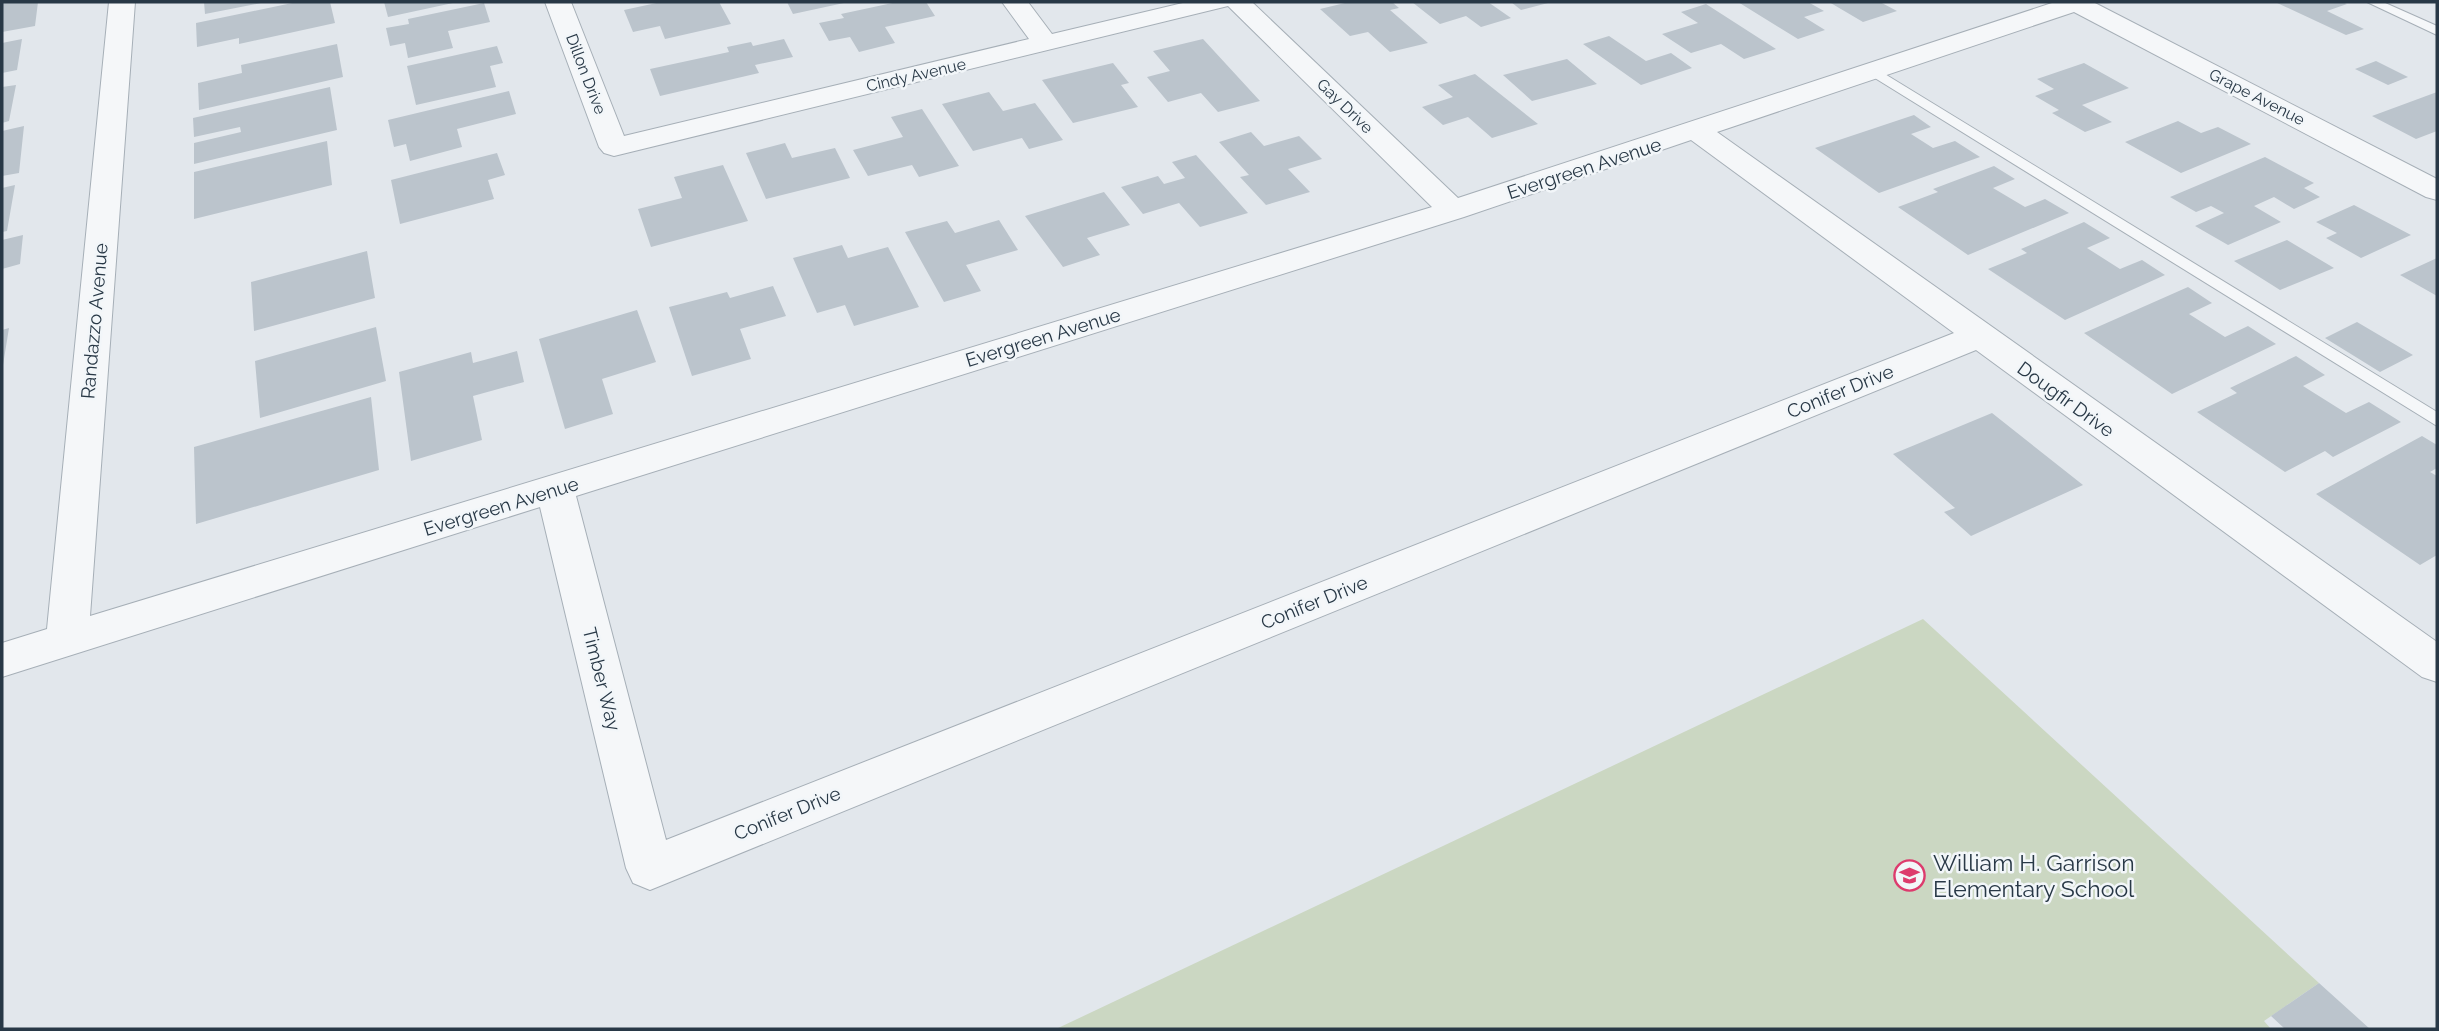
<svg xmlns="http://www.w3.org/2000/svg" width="2439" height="1031" viewBox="0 0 2439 1031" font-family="Raleway,sans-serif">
  <rect width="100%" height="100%" fill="#e2e7ec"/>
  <path fill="#cbd7c2" d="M 1923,619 L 2319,983 L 2264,1021 L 2271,1029 L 1056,1029 Z"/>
  <path fill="#bbc4cc" d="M 38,2 L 35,26 L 2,32 L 2,3 Z
    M 204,2 L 261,2 L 261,3 L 205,14 Z
    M 297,2 L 330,2 L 335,23 L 239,44 L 239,38 L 197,47 L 196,23 Z
    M 384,2 L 453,2 L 453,3 L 388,17 Z
    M 661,2 L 719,2 L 731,24 L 665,39 L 660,26 L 633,32 L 624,10 Z
    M 787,2 L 843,2 L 844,3 L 793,14 Z
    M 897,2 L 926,2 L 935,16 L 885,27 L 895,43 L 859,52 L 850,37 L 829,41 L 819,23 L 844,18 L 841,14 Z
    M 1349,2 L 1392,2 L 1399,8 L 1390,10 L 1428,43 L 1390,52 L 1368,32 L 1350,36 L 1320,9 Z
    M 1412,2 L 1488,2 L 1511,18 L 1481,27 L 1466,16 L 1440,24 Z
    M 1511,2 L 1548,2 L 1548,3 L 1521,10 Z
    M 1738,2 L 1808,2 L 1824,11 L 1804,17 L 1825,30 L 1798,39 Z
    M 1829,2 L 1880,2 L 1897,11 L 1863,22 Z
    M 2275,2 L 2342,2 L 2347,4 L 2327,11 L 2364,29 L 2346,35 Z
    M 484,3 L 490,22 L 448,31 L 453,48 L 408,58 L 405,43 L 390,46 L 386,28 L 409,24 L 408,19 Z
    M 1706,4 L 1776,49 L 1744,59 L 1721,44 L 1691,53 L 1662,34 L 1698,23 L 1681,12 Z
    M 1609,36 L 1646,61 L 1671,53 L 1692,68 L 1641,85 L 1583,44 Z
    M 22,39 L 17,70 L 2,73 L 2,43 Z
    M 784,39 L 793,57 L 755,65 L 759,73 L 660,96 L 650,69 L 729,52 L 727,47 L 751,42 L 753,46 Z
    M 1203,39 L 1260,101 L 1218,112 L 1201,93 L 1168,102 L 1147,77 L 1170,71 L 1153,51 Z
    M 337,44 L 343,77 L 199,110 L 198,83 L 242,73 L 241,65 Z
    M 497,46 L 503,63 L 490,66 L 496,87 L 416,105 L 407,66 Z
    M 1567,59 L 1597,84 L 1532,101 L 1503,75 Z
    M 2376,61 L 2408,77 L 2388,85 L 2355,69 Z
    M 1113,63 L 1129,83 L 1121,85 L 1138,107 L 1073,123 L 1042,80 Z
    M 2084,63 L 2129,88 L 2082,105 L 2112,122 L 2085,132 L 2052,113 L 2059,110 L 2035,96 L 2054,89 L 2037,79 Z
    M 1475,74 L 1538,124 L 1492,138 L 1468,117 L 1443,125 L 1422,107 L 1453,97 L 1438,85 Z
    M 16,85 L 9,121 L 2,123 L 2,87 Z
    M 330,87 L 337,130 L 194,164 L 194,143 L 241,132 L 240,127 L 194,137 L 193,118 Z
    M 509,91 L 516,114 L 457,129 L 462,147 L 410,161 L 406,144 L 394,147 L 388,120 Z
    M 989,92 L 1003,111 L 1035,103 L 1063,140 L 1029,149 L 1022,138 L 973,151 L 942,104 Z
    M 2437,92 L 2437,131 L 2416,139 L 2372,116 Z
    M 922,109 L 959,166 L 919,177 L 912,165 L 868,176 L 853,150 L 903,137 L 891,117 Z
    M 1914,115 L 1931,127 L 1911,134 L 1933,148 L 1955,141 L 1980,157 L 1879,193 L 1815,148 Z
    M 2178,121 L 2201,133 L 2218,127 L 2251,144 L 2181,173 L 2125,142 Z
    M 24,126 L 19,173 L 2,176 L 2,131 Z
    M 1251,132 L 1264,146 L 1299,136 L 1322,159 L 1288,169 L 1310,192 L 1266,205 L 1240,177 L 1249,175 L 1219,142 Z
    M 327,141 L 332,185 L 194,219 L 194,172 Z
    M 785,143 L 792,158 L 835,148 L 850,178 L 766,199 L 746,153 Z
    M 497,153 L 505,175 L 488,180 L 494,199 L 400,224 L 391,180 Z
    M 1196,155 L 1248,213 L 1200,227 L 1179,203 L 1143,214 L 1121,187 L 1158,176 L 1164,184 L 1185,178 L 1172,162 Z
    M 2265,157 L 2314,183 L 2304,188 L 2320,197 L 2294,209 L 2274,197 L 2254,206 L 2281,222 L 2228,245 L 2195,226 L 2224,213 L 2211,206 L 2196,212 L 2170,197 Z
    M 723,165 L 748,221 L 651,247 L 638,209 L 682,198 L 674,177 Z
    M 1994,166 L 2015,179 L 1993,188 L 2025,207 L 2045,199 L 2069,213 L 1968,255 L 1898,207 L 1938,192 L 1933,189 Z
    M 15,185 L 7,231 L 2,232 L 2,188 Z
    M 1104,192 L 1130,225 L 1087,238 L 1100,255 L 1063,267 L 1025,216 Z
    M 2354,205 L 2411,235 L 2361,258 L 2326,238 L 2337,233 L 2316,222 Z
    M 999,220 L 1018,250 L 966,265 L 981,291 L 944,302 L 905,232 L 947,221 L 955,233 Z
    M 2084,222 L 2110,238 L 2087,248 L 2120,269 L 2142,260 L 2165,275 L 2065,320 L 1988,269 L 2027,253 L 2021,249 Z
    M 23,235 L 20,264 L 2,269 L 2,240 Z
    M 2287,240 L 2334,268 L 2280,290 L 2234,261 Z
    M 842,245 L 848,258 L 888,247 L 919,307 L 854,326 L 845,305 L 817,313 L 793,258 Z
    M 367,251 L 375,298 L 254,331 L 251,282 Z
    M 2437,258 L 2437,296 L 2400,275 Z
    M 773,286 L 786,316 L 740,329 L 751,359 L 692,376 L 669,307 L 727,292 L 730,298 Z
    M 2188,287 L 2212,303 L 2189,314 L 2225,337 L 2248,326 L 2276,344 L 2172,394 L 2084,333 Z
    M 637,310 L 656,362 L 602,379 L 613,414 L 565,429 L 539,339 Z
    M 2357,322 L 2413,355 L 2380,372 L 2325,338 Z
    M 376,327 L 386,381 L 260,418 L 255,361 Z
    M 9,328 L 3,365 L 2,365 L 2,330 Z
    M 517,351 L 524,382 L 473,396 L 482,440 L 411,461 L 399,372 L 471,352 L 473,363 Z
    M 2296,356 L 2325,375 L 2303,386 L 2346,413 L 2369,402 L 2401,422 L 2333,457 L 2325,451 L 2285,472 L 2197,412 L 2237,393 L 2230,388 Z
    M 371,397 L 379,470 L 196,524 L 194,447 Z
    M 1992,413 L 2083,485 L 1971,536 L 1944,512 L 1955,508 L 1893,454 Z
    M 2422,436 L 2437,445 L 2437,468 L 2430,472 L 2437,476 L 2437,555 L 2420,565 L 2316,494 Z
    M 2319,983 L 2370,1029 L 2285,1029 L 2271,1016 Z"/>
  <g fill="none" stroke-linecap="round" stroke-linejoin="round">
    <defs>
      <path id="lane" d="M 2367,2 L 2383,2 L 2437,26 L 2437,35 Z
        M 1875,68 L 2437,412 L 2437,426 L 1870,75 L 1868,72 Z"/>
      <path id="street" d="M 109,2 L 135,2 L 90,616 L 1432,207 L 1228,6 L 614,156 L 604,153 L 599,147 L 545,2 L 571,2 L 624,136 L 1029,39 L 1002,2 L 1028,2 L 1052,34 L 1187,2 L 1252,2 L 1458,198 L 2055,2 L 2093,2 L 2437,179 L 2437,200 L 2426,197 L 2074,12 L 1717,132 L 2437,642 L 2437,682 L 2422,677 L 1976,350 L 650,890 L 633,883 L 626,868 L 540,507 L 2,677 L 2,643 L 47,629 ZM 1691,140 L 1954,333 L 666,840 L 576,496 L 1464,217 Z"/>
    </defs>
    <use href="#lane" stroke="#a6afb7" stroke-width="2"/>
    <use href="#street" stroke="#a6afb7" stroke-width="2"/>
    <use href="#lane" fill="#f5f7f9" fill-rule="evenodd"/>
    <use href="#street" fill="#f5f7f9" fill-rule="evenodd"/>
  </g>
  <defs>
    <symbol id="school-ring" viewBox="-11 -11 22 22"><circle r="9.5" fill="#f2f6f9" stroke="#dd3b6d" stroke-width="1.5"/><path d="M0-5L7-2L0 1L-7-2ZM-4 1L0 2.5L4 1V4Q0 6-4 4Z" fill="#dd3b6d"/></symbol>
  </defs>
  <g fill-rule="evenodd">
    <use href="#school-ring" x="1892" y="858" width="35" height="35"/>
  </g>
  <g text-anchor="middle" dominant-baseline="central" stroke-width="5" stroke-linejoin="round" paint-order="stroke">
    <g font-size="16" fill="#283846" stroke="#f2f6f9">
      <text transform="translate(586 74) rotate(69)">Dillon Drive</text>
      <text transform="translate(916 75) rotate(-13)">Cindy Avenue</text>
      <text transform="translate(2257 97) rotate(27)">Grape Avenue</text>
      <text transform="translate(1345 106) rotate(44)">Gay Drive</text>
    </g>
    <g font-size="19" fill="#283846" stroke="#f2f6f9">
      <text transform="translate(1584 168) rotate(-18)">Evergreen Avenue</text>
      <text transform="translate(94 321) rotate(-85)">Randazzo Avenue</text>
      <text transform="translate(1043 337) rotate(-17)">Evergreen Avenue</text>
      <text transform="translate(1840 391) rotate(-22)">Conifer Drive</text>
      <text transform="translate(2066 399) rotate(36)">Dougfir Drive</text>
      <text transform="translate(501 506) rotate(-17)">Evergreen Avenue</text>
      <text transform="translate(1314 602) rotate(-22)">Conifer Drive</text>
      <text transform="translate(602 679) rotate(76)">Timber Way</text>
      <text transform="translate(787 813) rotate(-22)">Conifer Drive</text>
    </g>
    <g font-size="23" fill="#283846" stroke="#f2f6f9" text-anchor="start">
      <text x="1933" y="862">William H. Garrison<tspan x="1933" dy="26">Elementary School</tspan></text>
    </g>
  </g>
  <rect width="2439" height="1031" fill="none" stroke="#283846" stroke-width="7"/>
</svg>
